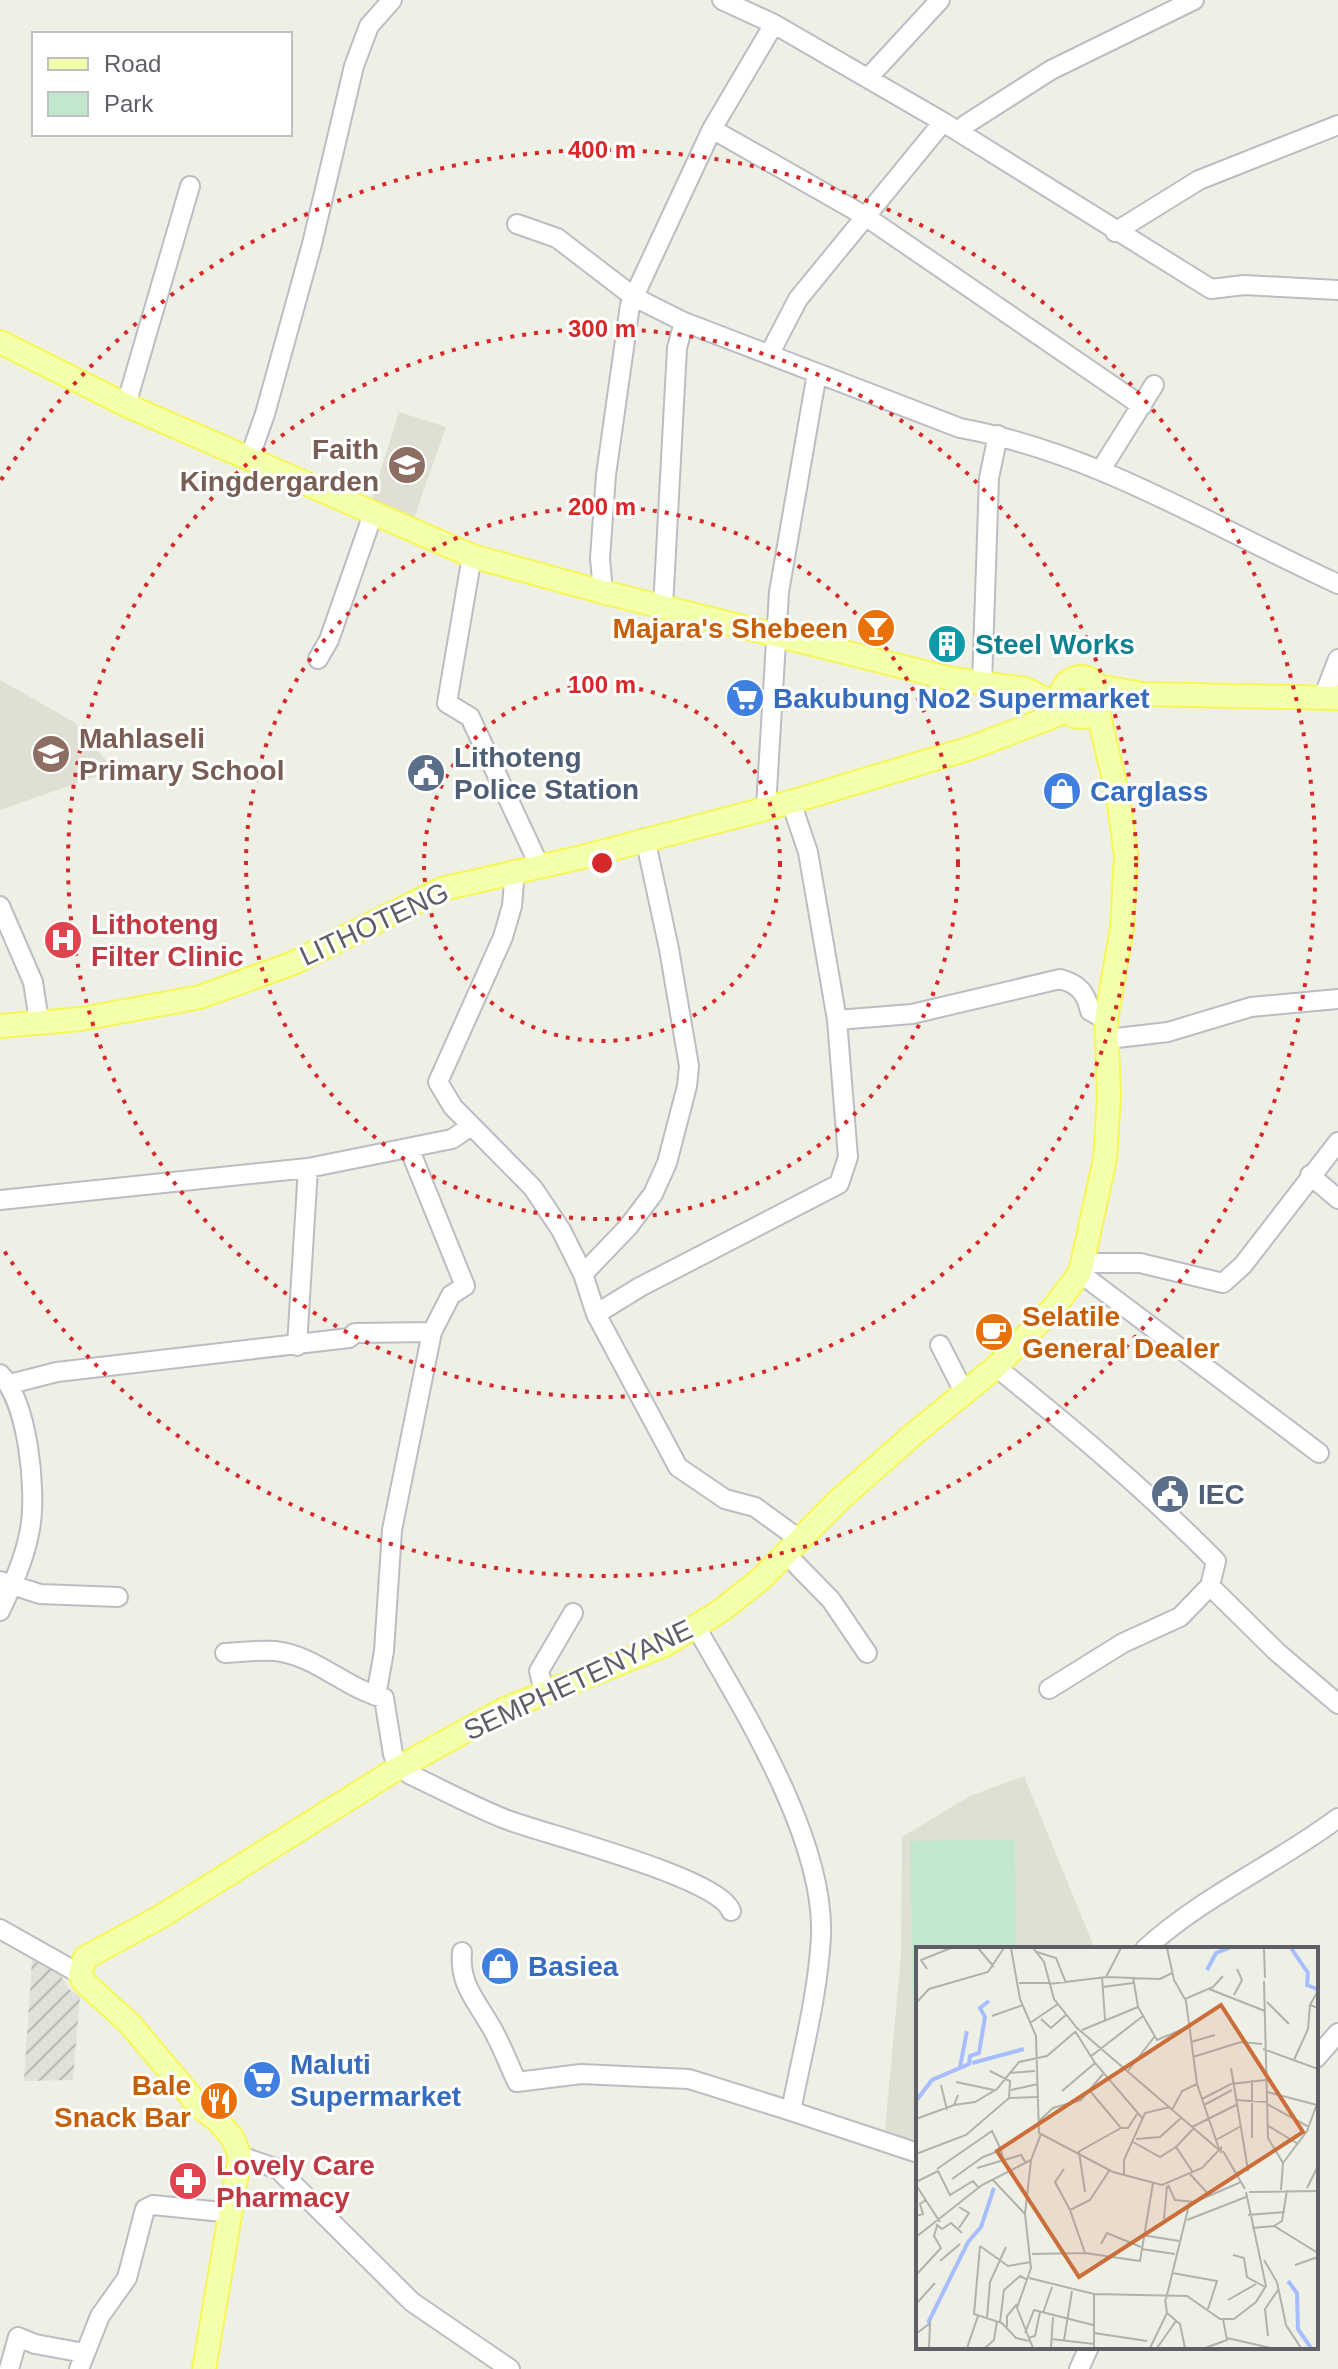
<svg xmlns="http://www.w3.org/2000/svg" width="1338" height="2369" viewBox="0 0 1338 2369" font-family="Arial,sans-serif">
  <defs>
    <pattern id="industrial-furrows" width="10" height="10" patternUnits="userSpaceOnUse" patternTransform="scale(2)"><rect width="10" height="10" fill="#e1e1d9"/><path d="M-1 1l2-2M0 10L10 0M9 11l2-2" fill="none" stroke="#babab4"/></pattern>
  </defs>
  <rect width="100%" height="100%" fill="#eff0e5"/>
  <path fill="url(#industrial-furrows)" d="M 32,1959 L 56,1968 L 69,1989 L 80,1996 L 73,2080 L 24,2081 Z"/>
  <path fill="#dfe0d3" d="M 399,412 L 446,427 L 413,521 L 370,504 Z
    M 0,680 L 74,722 L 114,770 L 0,810 Z
    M 1024,1776 L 1095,1949 L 918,1949 L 918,2141 L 904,2138 L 885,2130 L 901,1955 L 902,1837 L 970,1796 Z"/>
  <path fill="#c1e8cc" d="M 1015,1839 L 1016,1949 L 918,1949 L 918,2006 L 913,2006 L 910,1841 Z"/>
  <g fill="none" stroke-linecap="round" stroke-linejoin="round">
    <defs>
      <path id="minor" d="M 722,0 L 774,24 L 943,122 L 1211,289 L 1244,285 L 1338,290
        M 868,78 L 940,0
        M 712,129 L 865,216 L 1142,406
        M 961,132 L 965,125 L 1051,70 L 1194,0
        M 517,224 L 557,238 L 634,297 L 684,322 L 960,428 C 1097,453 1213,527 1338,584
        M 1115,232 L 1199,180 L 1338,125
        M 770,353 L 798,299 L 943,122
        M 126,405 L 190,186
        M 249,459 L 265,414 L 312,244 L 354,66 L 369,26 L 392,0
        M 1102,468 L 1154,385
        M 472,556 L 447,703 L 470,717 L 540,867
        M 603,592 L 600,558 L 606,475 L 630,305 L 712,129 L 774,24
        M 663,607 L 677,348 L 684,322
        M 318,659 L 329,640 L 373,514
        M 982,683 L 989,478 L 998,435
        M 1323,698 L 1338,659
        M 791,802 L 808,852 L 837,1020 L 912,1014 L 1060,979 C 1079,984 1086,993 1090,1011 L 1106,1020
        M 766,807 L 779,592 L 817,373
        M 515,870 L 512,906 L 503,937 L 438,1082 L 453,1107 L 533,1188 L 561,1230 L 583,1274 L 596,1314 L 678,1467 L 725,1499 L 755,1507 L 799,1539
        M 0,906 L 33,982 L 39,1021
        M 1108,1039 L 1168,1032 L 1251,1007 L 1338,999
        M 1310,1175 L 1338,1199
        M 0,1200 L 308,1168 L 452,1139 L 471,1126
        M 1084,1263 L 1140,1263 L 1223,1283 L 1243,1265 L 1338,1142
        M 1080,1273 L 1319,1453
        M 583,1274 L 628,1227 L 653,1194 L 667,1163 L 687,1086 L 689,1066 L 669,949 L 645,838
        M 596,1314 L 640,1287 L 839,1184 L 848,1157 L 837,1020
        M 940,1345 L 965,1394
        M 297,1346 L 308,1168
        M 996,1367 C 1073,1429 1147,1491 1216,1561 L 1210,1586 L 1277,1652 L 1338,1704
        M 0,1374 C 28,1402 37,1490 30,1529 C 25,1558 13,1584 0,1611
        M 10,1384 L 57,1372 L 349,1338 L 355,1333 L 432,1332 L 451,1295 L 465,1286 L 409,1148
        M 785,1553 L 831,1600 L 867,1653
        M 0,1581 L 40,1594 L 118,1597
        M 696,1627 C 743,1709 825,1839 821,1936 C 818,1995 802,2054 791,2111 L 918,2153
        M 225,1653 C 241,1652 259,1650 275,1651 C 315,1655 346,1689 384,1698 L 393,1754 L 398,1768
        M 1049,1689 L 1123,1643 L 1180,1617 L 1210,1586
        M 544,1691 L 539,1671 L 573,1613
        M 376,1696 L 384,1651 L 392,1530 L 432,1332
        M 404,1765 L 409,1774 C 441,1789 472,1806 505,1819 C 543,1834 719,1877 731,1911
        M 0,1929 L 80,1974
        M 1145,1949 C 1203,1896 1275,1865 1338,1818
        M 462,1952 C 459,1983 475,1999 490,2025 C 501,2043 508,2063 517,2082 L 581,2074 L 689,2079 L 791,2111
        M 1316,2058 L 1338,2033
        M 240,2156 L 278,2169 L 412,2302 L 510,2369
        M 9,2369 L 18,2337 L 35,2344 L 84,2353
        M 79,2369 L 100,2316 L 127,2278 L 145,2209 L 153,2205 L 232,2213
        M 1079,2369 L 1089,2347"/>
      <path id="major" d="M 0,342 L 126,405 L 472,556 L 603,592 L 952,679 L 1025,689 L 1064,708
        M1061 697a20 20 0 1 1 40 0a20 20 0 1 1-40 0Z
        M 1097,686 L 1143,694 L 1338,698
        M 0,1026 L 81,1019 L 200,997 L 291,964 L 442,889 L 582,857 L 791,802 L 971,748 L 1067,711
        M 204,2369 L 240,2156 L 232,2137 L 217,2120 L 200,2107 L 130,2024 L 84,1982 L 80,1974 L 85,1958 L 160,1917 L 398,1768 L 505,1709 L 665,1645 L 722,1610 L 762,1578 L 839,1500 L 915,1433 L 996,1367 L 1054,1307 L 1080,1273 L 1105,1159 L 1109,1096 L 1106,1020 L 1122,928 L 1126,855 L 1118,797 L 1097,708"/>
    </defs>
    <use href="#minor" stroke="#bcbdc4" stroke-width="22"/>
    <use href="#major" stroke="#f5f757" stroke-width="26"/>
    <use href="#minor" stroke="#fff" stroke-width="18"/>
    <use href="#major" stroke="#f4ffab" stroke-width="22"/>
  </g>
  <g fill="none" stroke="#d62828" stroke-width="4" stroke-dasharray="4 8">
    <circle cx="602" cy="863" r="178"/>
    <circle cx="602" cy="863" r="356"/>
    <circle cx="602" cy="863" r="534"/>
    <path d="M1 480A713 713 0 1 1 1 1246"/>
  </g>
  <defs>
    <symbol id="school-disc" viewBox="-11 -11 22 22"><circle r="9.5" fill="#8d6e63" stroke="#fff"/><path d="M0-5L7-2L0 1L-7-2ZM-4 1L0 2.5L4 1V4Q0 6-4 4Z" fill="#fff"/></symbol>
    <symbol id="bar-disc" viewBox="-11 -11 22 22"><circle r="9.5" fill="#e8710a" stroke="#fff"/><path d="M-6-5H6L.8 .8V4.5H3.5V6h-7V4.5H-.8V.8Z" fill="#fff"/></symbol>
    <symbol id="building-disc" viewBox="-11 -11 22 22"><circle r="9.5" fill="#0f9aa8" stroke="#fff"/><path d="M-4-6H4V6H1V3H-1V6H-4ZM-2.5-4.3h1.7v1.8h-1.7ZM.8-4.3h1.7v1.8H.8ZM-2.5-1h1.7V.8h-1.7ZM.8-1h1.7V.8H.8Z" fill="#fff"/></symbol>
    <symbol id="supermarket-disc" viewBox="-11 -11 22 22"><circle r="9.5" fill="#3f7fe0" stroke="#fff"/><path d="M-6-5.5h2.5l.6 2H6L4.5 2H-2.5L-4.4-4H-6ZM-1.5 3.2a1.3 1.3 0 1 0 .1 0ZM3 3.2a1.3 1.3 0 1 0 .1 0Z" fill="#fff"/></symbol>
    <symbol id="civic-disc" viewBox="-11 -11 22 22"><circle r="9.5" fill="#5c6f8a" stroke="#fff"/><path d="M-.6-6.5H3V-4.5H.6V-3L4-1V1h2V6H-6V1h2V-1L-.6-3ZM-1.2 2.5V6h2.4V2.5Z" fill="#fff"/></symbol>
    <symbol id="shop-disc" viewBox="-11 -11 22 22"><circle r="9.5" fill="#3f7fe0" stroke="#fff"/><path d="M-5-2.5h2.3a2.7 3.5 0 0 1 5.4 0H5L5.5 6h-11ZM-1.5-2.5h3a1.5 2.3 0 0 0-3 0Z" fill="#fff"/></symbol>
    <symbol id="hospital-disc" viewBox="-11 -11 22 22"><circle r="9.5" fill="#e0444e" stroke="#fff"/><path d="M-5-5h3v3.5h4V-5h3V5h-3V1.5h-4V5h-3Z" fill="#fff"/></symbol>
    <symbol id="cafe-disc" viewBox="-11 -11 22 22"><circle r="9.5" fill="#e8710a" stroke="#fff"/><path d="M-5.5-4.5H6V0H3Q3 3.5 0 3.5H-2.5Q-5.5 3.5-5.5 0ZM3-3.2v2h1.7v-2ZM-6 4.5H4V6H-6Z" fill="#fff"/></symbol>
    <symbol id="restaurant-disc" viewBox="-11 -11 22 22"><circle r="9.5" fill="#e8710a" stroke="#fff"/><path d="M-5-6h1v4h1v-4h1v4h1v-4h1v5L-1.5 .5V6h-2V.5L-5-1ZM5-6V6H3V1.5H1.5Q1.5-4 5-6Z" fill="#fff"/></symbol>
    <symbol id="pharmacy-disc" viewBox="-11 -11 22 22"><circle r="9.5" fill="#e0444e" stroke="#fff"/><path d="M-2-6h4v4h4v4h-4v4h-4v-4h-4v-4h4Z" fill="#fff"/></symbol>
  </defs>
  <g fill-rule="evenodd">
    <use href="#school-disc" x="385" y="443" width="44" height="44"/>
    <use href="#bar-disc" x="854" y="606" width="44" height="44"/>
    <use href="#building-disc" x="925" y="622" width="44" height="44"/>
    <use href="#supermarket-disc" x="723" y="676" width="44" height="44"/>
    <use href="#school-disc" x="29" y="732" width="44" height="44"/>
    <use href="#civic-disc" x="404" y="751" width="44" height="44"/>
    <use href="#shop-disc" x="1040" y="769" width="44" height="44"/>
    <use href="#hospital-disc" x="41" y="918" width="44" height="44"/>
    <use href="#cafe-disc" x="972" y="1310" width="44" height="44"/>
    <use href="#civic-disc" x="1148" y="1472" width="44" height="44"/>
    <use href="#shop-disc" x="478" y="1944" width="44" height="44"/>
    <use href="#supermarket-disc" x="240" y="2058" width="44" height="44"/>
    <use href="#restaurant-disc" x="197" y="2079" width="44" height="44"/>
    <use href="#pharmacy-disc" x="166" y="2159" width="44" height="44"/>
  </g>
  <g text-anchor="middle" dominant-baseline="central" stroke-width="6" stroke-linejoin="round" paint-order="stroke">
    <g font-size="28" font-weight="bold" fill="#785e54" stroke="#fff" text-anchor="end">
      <text x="379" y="449">Faith<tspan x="379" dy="32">Kingdergarden</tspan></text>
      <text x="79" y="738" text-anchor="start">Mahlaseli<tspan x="79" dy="32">Primary School</tspan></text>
    </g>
    <g font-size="28" font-weight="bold" fill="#c56008" stroke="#fff" text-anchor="end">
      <text x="848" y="628">Majara's Shebeen</text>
      <text x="1022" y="1316" text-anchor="start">Selatile<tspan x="1022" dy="32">General Dealer</tspan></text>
      <text x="191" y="2085">Bale<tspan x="191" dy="32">Snack Bar</tspan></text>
    </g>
    <g font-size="28" font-weight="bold" fill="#0d838f" stroke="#fff" text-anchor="start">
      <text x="975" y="644">Steel Works</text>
    </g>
    <g font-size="28" font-weight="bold" fill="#366cbe" stroke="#fff" text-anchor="start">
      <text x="773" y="698">Bakubung No2 Supermarket</text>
      <text x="1090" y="791">Carglass</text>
      <text x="528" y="1966">Basiea</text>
      <text x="290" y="2064">Maluti<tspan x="290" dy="32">Supermarket</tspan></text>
    </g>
    <g font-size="28" font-weight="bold" fill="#4e5e75" stroke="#fff" text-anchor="start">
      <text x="454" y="757">Lithoteng<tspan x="454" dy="32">Police Station</tspan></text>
      <text x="1198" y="1494">IEC</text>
    </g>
    <g font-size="28" font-weight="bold" fill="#be3a42" stroke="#fff" text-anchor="start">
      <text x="91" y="924">Lithoteng<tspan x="91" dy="32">Filter Clinic</tspan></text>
      <text x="216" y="2165">Lovely Care<tspan x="216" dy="32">Pharmacy</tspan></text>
    </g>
    <g font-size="28" fill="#5d5e66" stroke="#fff">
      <text transform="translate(374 924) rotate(-25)">LITHOTENG</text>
      <text transform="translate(578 1680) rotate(-25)">SEMPHETENYANE</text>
    </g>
  </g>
  <g transform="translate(916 1947)">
    <rect width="402" height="402" fill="#eff0e5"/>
    <path fill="none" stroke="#a6beff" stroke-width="4" d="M 375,1 L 392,26 L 391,38 L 401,42M 291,23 L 300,6 L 313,1M 56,116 L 108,102M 44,120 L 51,84M 0,154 L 16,133 L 53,117 L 54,109 L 63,106 L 69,70 L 64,61 L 73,54M 372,334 L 381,346 L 382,382 L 395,401M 12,376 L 52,295 L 65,280 L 78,241"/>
    <path fill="none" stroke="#b1b2ae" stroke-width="2" d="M 62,1 L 78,20M 95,1 L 104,52 L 120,89 L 123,187M 117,1 L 128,15 L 138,52 L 161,81 L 303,203M 251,1 L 258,33 L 270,54 L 281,137 L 303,202M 348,1 L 349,31M 121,5 L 140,11 L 150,36M 11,22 L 5,13 L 35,1M 186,30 L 189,73M 190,30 L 205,1M 217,30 L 222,60 L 241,93 L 272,80M 348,34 L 352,191 L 367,216 L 365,243M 103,36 L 133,36M 133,37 L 190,30 L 244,32 L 256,26M 187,40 L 217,36M 293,42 L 349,64M 402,44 L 394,58 L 402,61M 318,48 L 326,33 L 321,22M 269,52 L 297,40 L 307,29M 351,55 L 373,77M 0,56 L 13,42 L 72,25 L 88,1M 76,69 L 107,58M 125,72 L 135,81 L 151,67M 114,76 L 142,57M 166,83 L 222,60M 159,84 L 179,116 L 227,172M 275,95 L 299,88M 347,102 L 402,122M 174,110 L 227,69M 277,110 L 325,95 L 346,97M 378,113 L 392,82 L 394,58M 315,121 L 332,223 L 320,226M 211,125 L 239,89M 93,126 L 119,124M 336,133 L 336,191M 40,135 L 78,143M 25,138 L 31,163M 95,143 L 122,137M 146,144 L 179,116M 174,144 L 205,181 L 212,181 L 221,167M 351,145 L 401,158M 42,148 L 38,158 L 59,155 L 81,142 L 103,115 L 131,109 L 159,85M 93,151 L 123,150M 286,152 L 315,137 L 350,133M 319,153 L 351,155M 351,157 L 393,180M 288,158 L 316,143M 256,163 L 266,144 L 281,137M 0,172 L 38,158M 122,175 L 137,161 L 165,153 L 187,127M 351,178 L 382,197M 276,180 L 320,158M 220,192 L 244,190 L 265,171M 300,193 L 325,179M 217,195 L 244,210 L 260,200M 307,204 L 329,242M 162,205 L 205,181M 163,205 L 169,245M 0,207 L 50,188 L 93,151 L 94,134 L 74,124M 115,213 L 109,267 L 115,321 L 101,361 L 117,401M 367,216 L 391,184 L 402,154M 61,221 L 105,208 L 110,216M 21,222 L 76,184 L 85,203M 148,222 L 139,235 L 154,263M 276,224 L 260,200 L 277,182M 274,227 L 294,249M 208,228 L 208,213 L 229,166 L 254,160M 36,232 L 67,210 L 85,203 L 87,211M 77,233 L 109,267M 0,235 L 22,224 L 34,248 L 57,234 L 63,241M 0,238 L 24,275M 252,238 L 259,253 L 279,255 L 325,235M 391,241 L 402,219M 333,245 L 402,244M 43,260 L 53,266 L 43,281M 332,268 L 369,265M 0,269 L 7,267 L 4,257 L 10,253M 248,272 L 251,239M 271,273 L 330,250M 20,277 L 26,282 L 35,276 L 46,286M 358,279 L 366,274 L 371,243M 336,281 L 358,279 L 402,306M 226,288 L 263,294M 0,290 L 66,238 L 115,213 L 125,187 L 197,225 L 246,238 L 286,221 L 305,201 L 305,206M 185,297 L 191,286 L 225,300M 64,299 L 58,367 L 86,376 L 100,391 L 113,394M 64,299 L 92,319 L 115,315M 225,302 L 259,307M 169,306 L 154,263 L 174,253 L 193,224M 116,307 L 169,306 L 224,314 L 237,236M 317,308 L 328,311 L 331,330 L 349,340M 348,313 L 361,335 L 370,378 L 385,401M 24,314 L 44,297M 379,318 L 402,310M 256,326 L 301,334 L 292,362M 0,328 L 25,301 L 18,289 L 21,279M 113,331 L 178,347 L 271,349 L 304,372 L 318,372 L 340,355 L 350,339 L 330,245M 178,347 L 178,401M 250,352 L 274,254M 312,353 L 340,337M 0,357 L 19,336M 127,366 L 136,340M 251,366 L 264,377 L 269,401M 71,371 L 74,335 L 90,300M 84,375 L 88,343 L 104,329 L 112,333M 91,380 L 91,369 L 101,357M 109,386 L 118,363 L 177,378M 178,386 L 231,394M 0,387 L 14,376 L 13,401M 352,389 L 349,362 L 362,343M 112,391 L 119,389 L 124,365M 311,391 L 355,401M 135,392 L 178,397M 148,393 L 156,344M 51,401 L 62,369M 69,401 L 78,393 L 81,374M 135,401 L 137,370M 234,401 L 251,366 L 249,352M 241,401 L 260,374M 289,401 L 311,393 L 307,372"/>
    <path fill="#cb6e3a" fill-opacity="0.15" stroke="#cb6e3a" stroke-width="4" d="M 305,58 L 387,185 L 163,330 L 81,204 Z"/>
    <rect width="402" height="402" fill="none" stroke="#5d5e66" stroke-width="4"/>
  </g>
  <circle cx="602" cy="863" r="12" fill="#d62828" stroke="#fff" stroke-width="4"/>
  <g font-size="24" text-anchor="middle" font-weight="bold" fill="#d62828" stroke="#fff" stroke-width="6" stroke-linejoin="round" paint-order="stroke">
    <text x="602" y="158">400 m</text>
    <text x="602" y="337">300 m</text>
    <text x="602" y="515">200 m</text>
    <text x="602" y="693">100 m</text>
  </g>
  <rect x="32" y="32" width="260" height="104" fill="#ffffff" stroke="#bebfc2" stroke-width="2"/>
  <rect x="48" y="58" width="40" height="12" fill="#f4ffab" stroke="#bebfc2" stroke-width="2"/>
  <text x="104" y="72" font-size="24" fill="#5d5e66">Road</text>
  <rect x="48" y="92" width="40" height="24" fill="#c1e8cc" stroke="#bebfc2" stroke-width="2"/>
  <text x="104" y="112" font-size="24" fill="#5d5e66">Park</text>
</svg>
